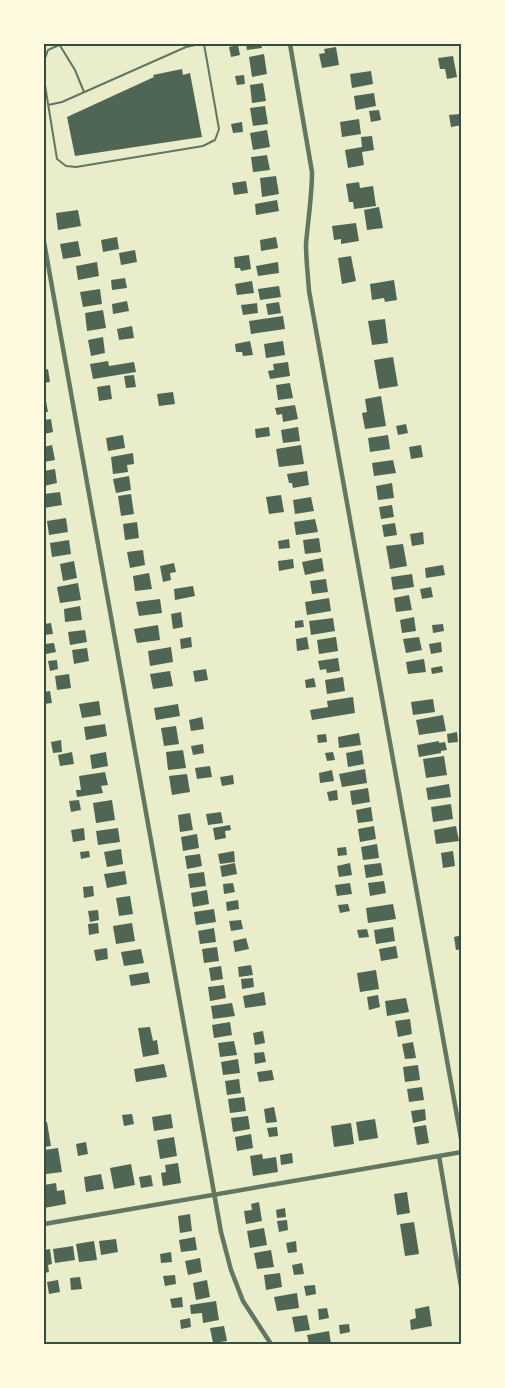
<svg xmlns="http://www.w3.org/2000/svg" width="505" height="1388" viewBox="0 0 505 1388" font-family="Barlow,sans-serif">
  <rect width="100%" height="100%" fill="#e9edc9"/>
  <path fill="#4f6655" d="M 246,44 L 261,44 L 262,48 L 247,50 Z
    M 238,45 L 240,55 L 231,57 L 229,47 Z
    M 336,47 L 339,65 L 322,68 L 319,54 L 325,53 L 324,49 Z
    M 264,54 L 267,74 L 252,77 L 249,57 Z
    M 453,56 L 457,77 L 447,79 L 445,69 L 440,69 L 438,58 Z
    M 182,69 L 183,75 L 190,73 L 202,137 L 75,156 L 67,117 L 154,77 L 153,75 Z
    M 371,71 L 373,84 L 352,88 L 350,74 Z
    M 244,75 L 245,84 L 237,85 L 235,76 Z
    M 263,83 L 266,101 L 252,103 L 250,85 Z
    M 374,93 L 376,106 L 356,110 L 354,96 Z
    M 265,106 L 268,124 L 253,126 L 250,108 Z
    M 379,110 L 381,120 L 371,122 L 369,111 Z
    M 460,114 L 462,125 L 451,127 L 449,115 Z
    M 359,119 L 361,134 L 342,137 L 340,122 Z
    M 242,122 L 243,132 L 233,133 L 231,124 Z
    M 267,130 L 270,147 L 253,150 L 250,133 Z
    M 372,136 L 374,150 L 362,152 L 364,165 L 348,168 L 345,150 L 362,147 L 361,137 Z
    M 267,155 L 270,170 L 253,172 L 251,157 Z
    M 276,176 L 279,194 L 262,197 L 260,178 Z
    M 246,181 L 248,193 L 234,195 L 232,183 Z
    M 359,182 L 360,188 L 373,186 L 376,206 L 354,209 L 353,202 L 349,202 L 346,184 Z
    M 277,200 L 279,211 L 256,215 L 255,204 Z
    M 379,207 L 383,228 L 367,230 L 364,210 Z
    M 78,210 L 81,226 L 58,230 L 56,213 Z
    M 356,223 L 359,241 L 341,244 L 341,239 L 334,240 L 332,226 Z
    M 117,237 L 119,249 L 103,252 L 101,240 Z
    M 276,237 L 278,248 L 261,251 L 260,240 Z
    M 78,241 L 81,256 L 63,259 L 60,244 Z
    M 135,250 L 137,262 L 121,265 L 119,253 Z
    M 249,255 L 251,269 L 241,271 L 240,268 L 235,268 L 234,257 Z
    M 351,256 L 356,281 L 342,284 L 338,258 Z
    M 97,262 L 99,276 L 78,280 L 76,266 Z
    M 278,262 L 279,273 L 258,276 L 256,266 Z
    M 125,278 L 127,288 L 112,290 L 111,280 Z
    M 394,280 L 397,300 L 385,302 L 384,298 L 372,300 L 370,284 Z
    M 252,281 L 254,293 L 237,295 L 235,284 Z
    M 279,286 L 281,297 L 260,300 L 258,289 Z
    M 100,289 L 102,304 L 83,307 L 80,292 Z
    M 127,301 L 129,311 L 113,314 L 112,304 Z
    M 279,302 L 281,313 L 268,315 L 266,304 Z
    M 257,303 L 258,313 L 243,315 L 241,305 Z
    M 103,310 L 106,328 L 87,331 L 85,313 Z
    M 283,316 L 285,329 L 251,334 L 249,321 Z
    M 385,319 L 388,343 L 372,345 L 368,321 Z
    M 132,326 L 134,338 L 119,340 L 117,329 Z
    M 103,337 L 105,353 L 91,356 L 88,340 Z
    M 250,341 L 253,355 L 243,356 L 242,352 L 236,352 L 235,344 Z
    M 283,341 L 285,355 L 266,358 L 264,344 Z
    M 393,357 L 398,386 L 379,389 L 374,360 Z
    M 108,361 L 109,366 L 134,362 L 136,372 L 93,379 L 90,364 Z
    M 288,362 L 290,376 L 270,379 L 268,371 L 274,370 L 273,364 Z
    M 48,369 L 50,382 L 44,383 L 44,370 Z
    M 134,375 L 136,387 L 126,388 L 124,376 Z
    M 290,383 L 293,398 L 278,400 L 276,385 Z
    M 110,385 L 112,399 L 99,401 L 97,387 Z
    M 44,390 L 48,412 L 44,412 Z
    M 173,392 L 175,404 L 159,406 L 157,394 Z
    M 381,396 L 386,426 L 365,429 L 362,413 L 367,412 L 365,399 Z
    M 295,405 L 298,419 L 283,422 L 282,414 L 277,415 L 275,408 Z
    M 51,419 L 53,432 L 44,434 L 44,420 Z
    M 406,424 L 408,433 L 398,435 L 396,426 Z
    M 269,427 L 270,436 L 256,438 L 255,429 Z
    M 298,427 L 300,441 L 283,443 L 281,430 Z
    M 123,435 L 125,448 L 108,451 L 106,438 Z
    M 388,435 L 390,449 L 370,452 L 368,438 Z
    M 52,445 L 55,460 L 44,462 L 44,447 Z
    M 301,445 L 304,464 L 279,467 L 276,449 Z
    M 421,445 L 423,457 L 411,459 L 409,447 Z
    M 133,453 L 134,464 L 127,465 L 128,472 L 113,474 L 111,457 Z
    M 393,460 L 396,473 L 374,476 L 372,463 Z
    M 55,469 L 57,483 L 44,486 L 44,471 Z
    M 307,471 L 309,485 L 293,488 L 292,483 L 289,483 L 287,474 Z
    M 129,476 L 131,490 L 116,493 L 113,479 Z
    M 392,483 L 394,498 L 378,500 L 376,486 Z
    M 60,492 L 62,505 L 44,508 L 44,494 Z
    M 131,494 L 134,514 L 121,516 L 118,496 Z
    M 281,495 L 284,512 L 269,514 L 266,497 Z
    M 311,497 L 314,511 L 295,514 L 293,500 Z
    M 392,505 L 394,517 L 381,519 L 379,507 Z
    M 66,518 L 68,532 L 49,535 L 47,521 Z
    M 315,519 L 318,532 L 296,535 L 294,522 Z
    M 137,522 L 139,538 L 125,540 L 123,524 Z
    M 395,523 L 397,535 L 384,537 L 382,525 Z
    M 423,532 L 424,544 L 412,546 L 410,534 Z
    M 319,538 L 321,552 L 305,554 L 303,540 Z
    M 289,539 L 290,548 L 279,549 L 278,541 Z
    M 69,540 L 71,554 L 52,557 L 50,543 Z
    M 403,544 L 407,566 L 390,569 L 386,546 Z
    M 143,550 L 145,565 L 130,568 L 127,552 Z
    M 322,558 L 324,571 L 305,575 L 302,562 Z
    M 293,559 L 294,568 L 279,571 L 278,561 Z
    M 74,561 L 77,578 L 63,581 L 60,564 Z
    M 174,563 L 176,572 L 170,573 L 171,580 L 163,582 L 160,566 Z
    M 443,565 L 445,575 L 426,578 L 425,568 Z
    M 149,573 L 152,589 L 135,591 L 133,576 Z
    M 412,574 L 414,587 L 393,590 L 391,577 Z
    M 326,579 L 328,592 L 312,594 L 310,581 Z
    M 78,583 L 81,600 L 60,603 L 57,587 Z
    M 193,586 L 195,596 L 175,600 L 174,589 Z
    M 431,587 L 433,597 L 422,599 L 420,589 Z
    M 409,595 L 412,610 L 396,612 L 394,598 Z
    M 329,598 L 331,611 L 307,615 L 305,602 Z
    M 160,599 L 162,613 L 139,616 L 136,602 Z
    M 80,606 L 82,620 L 65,622 L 64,609 Z
    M 181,612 L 183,627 L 173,629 L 171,614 Z
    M 414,617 L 416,631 L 402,633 L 400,620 Z
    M 333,618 L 335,631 L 311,635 L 309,621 Z
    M 303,620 L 304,627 L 295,628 L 295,621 Z
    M 51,623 L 53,634 L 44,635 L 44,624 Z
    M 443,624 L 444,631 L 433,633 L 432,625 Z
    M 158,625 L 160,640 L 137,643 L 134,629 Z
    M 85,630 L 87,642 L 70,645 L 68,632 Z
    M 191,637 L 192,647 L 181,649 L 180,639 Z
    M 307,637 L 309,649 L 297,651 L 296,639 Z
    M 336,637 L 338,651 L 319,654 L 317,640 Z
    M 419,637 L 422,650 L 406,653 L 403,639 Z
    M 441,642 L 442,652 L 431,654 L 429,644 Z
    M 54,643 L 56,652 L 46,654 L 44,644 Z
    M 171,647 L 173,662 L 150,666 L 148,651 Z
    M 87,648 L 89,661 L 74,664 L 72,650 Z
    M 338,658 L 340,671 L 327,673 L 326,669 L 320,670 L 318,661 Z
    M 424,659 L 426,672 L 408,674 L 406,662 Z
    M 57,660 L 58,669 L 50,671 L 48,661 Z
    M 442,666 L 443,672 L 432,674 L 431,668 Z
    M 206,669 L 208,680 L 195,682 L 193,671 Z
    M 170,671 L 173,686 L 153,689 L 150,674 Z
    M 69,674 L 71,688 L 57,690 L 55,676 Z
    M 343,677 L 345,691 L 327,694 L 325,680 Z
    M 314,678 L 316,687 L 306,688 L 305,680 Z
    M 50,691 L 52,703 L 44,704 L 44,692 Z
    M 353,697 L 355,713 L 312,720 L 310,710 L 328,707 L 327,701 Z
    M 433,699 L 435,712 L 413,715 L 411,702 Z
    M 99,701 L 101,715 L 82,718 L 79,704 Z
    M 178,704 L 180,716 L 156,720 L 154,708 Z
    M 443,715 L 446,731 L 419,735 L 416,720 Z
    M 202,717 L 204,729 L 191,731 L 189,720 Z
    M 105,724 L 107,736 L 86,740 L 84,727 Z
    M 176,726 L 179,744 L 164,746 L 161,728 Z
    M 457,732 L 458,742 L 448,743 L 447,734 Z
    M 359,733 L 361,745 L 339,748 L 338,737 Z
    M 326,734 L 327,742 L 318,743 L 317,735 Z
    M 61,740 L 62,752 L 53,753 L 51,742 Z
    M 439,741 L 439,743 L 445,742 L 447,750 L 441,751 L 441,753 L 419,757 L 417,745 Z
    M 203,744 L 204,753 L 193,755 L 191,746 Z
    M 183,750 L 186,768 L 168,770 L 166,752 Z
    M 362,750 L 364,764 L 348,767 L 346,753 Z
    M 72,752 L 74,764 L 60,766 L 58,755 Z
    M 106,752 L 108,766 L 92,769 L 90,755 Z
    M 333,752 L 335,760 L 327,761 L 325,753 Z
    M 444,756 L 447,775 L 426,778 L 423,759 Z
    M 210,766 L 212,777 L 197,779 L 195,768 Z
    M 365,769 L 367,783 L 342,787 L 339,774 Z
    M 332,770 L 334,781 L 320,783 L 319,773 Z
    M 105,772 L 108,785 L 101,786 L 103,793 L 77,797 L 76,790 L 81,790 L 79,776 Z
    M 187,774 L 190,792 L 172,795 L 169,776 Z
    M 233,775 L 234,784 L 222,786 L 220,777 Z
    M 449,784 L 451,797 L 428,800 L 426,788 Z
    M 368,788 L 370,802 L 352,805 L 350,791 Z
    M 337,790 L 338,800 L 329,801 L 327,792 Z
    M 79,800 L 81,810 L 71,812 L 69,801 Z
    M 112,800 L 115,820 L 96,823 L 93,803 Z
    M 451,804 L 453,819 L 433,822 L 431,807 Z
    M 371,807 L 373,821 L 358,823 L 356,810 Z
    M 221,812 L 223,823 L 208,825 L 206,814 Z
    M 190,813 L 193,830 L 180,832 L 178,815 Z
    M 230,825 L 231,830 L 225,831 L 226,838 L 215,840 L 213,828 Z
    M 374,826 L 376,839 L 360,842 L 358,829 Z
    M 456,826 L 459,841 L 436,844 L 434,830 Z
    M 84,828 L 85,840 L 73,842 L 71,830 Z
    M 118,828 L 120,842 L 98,845 L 96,831 Z
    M 197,834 L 199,848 L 183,851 L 181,837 Z
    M 377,844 L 379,858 L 363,860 L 361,847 Z
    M 346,847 L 347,855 L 338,856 L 337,848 Z
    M 121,849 L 123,864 L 107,867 L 104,852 Z
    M 89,851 L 90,857 L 81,859 L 80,852 Z
    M 234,851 L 235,862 L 220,864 L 218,854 Z
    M 453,851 L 455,866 L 443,868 L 441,853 Z
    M 200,854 L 202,866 L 187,869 L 185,856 Z
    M 235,863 L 237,874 L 222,877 L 220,866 Z
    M 350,863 L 352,875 L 339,877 L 337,866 Z
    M 381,863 L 383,875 L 366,878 L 364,865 Z
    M 125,871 L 127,884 L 107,888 L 104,874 Z
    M 204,872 L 206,886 L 190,888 L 188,874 Z
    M 384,881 L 386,893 L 370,896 L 368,883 Z
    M 233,883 L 235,892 L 224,894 L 223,884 Z
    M 350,883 L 352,894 L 337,896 L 335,885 Z
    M 93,886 L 94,896 L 84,898 L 83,887 Z
    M 207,890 L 209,904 L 193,907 L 191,893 Z
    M 130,896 L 133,914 L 119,916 L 116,898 Z
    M 238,900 L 239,909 L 227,911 L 226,902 Z
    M 348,904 L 350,911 L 340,913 L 338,905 Z
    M 393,904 L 396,919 L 368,923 L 366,908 Z
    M 214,909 L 216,922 L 196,925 L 194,912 Z
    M 98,910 L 99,920 L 90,922 L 88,911 Z
    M 241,920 L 243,929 L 231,931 L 229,921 Z
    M 98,923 L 99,933 L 89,935 L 88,924 Z
    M 132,923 L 135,941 L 116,944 L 113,926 Z
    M 393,927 L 395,941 L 376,944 L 374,930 Z
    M 214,928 L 216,942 L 200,944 L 198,931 Z
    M 367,929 L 369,937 L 359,938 L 357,930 Z
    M 462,935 L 462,949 L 456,950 L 454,937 Z
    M 246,938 L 249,949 L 235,952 L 233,941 Z
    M 396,946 L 398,958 L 381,961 L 379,949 Z
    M 217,947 L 219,961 L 204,963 L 202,949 Z
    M 107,948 L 108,959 L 96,961 L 94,950 Z
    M 141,949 L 144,963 L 124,966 L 121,952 Z
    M 251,965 L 253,975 L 239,977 L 238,967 Z
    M 221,966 L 223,979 L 211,981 L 209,968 Z
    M 376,970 L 379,989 L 360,992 L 357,973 Z
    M 148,972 L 150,983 L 131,986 L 129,975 Z
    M 253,978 L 254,987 L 242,989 L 241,979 Z
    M 224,985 L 226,998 L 210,1001 L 208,987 Z
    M 264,992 L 266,1005 L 245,1008 L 243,996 Z
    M 378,995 L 380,1007 L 369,1010 L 367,997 Z
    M 406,998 L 409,1012 L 387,1016 L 385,1001 Z
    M 232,1003 L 235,1016 L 213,1019 L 211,1006 Z
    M 410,1019 L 412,1034 L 398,1037 L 395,1021 Z
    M 230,1022 L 232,1035 L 214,1038 L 212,1025 Z
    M 150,1027 L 153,1041 L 157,1040 L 159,1054 L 143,1057 L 138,1028 Z
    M 263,1031 L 265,1043 L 255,1045 L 253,1033 Z
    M 234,1041 L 237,1055 L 220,1057 L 218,1043 Z
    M 413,1042 L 416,1058 L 405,1059 L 402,1044 Z
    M 264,1052 L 266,1062 L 255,1064 L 254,1053 Z
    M 238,1059 L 240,1073 L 223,1075 L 221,1062 Z
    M 164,1064 L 167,1077 L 136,1082 L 134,1069 Z
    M 418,1065 L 420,1080 L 405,1082 L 403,1067 Z
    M 272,1070 L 274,1080 L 259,1082 L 257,1072 Z
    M 239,1079 L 241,1093 L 227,1095 L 225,1081 Z
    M 422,1087 L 424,1100 L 409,1102 L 407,1089 Z
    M 244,1097 L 246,1111 L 230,1113 L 228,1099 Z
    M 274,1107 L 277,1122 L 266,1123 L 264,1109 Z
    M 425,1109 L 426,1120 L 413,1123 L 411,1111 Z
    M 132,1114 L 134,1124 L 124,1126 L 122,1115 Z
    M 171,1114 L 173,1128 L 154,1131 L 152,1117 Z
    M 248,1116 L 250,1129 L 233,1132 L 231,1118 Z
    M 375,1119 L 378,1138 L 359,1141 L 356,1122 Z
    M 47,1122 L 51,1146 L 44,1147 L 44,1123 Z
    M 351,1123 L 354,1144 L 334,1147 L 331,1126 Z
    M 426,1125 L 429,1143 L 417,1145 L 414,1127 Z
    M 277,1127 L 278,1136 L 269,1137 L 267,1128 Z
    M 251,1134 L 253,1148 L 237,1151 L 235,1137 Z
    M 174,1137 L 177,1156 L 160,1159 L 157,1140 Z
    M 86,1142 L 88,1154 L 78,1156 L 76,1144 Z
    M 58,1148 L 62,1172 L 46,1174 L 44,1165 L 44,1150 Z
    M 292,1153 L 293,1163 L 281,1165 L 280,1155 Z
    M 262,1154 L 263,1159 L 276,1157 L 278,1172 L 253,1176 L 250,1156 Z
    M 178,1163 L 181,1183 L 163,1186 L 161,1173 L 166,1172 L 165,1165 Z
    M 131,1164 L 135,1185 L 114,1189 L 110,1168 Z
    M 101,1174 L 104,1189 L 86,1192 L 84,1177 Z
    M 151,1175 L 153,1186 L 141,1188 L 139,1177 Z
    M 56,1183 L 57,1191 L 64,1190 L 66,1204 L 44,1208 L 44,1185 Z
    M 407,1192 L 410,1213 L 397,1215 L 394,1194 Z
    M 259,1202 L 262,1221 L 246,1224 L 244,1211 L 252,1210 L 251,1204 Z
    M 285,1208 L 286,1217 L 277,1218 L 276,1210 Z
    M 190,1214 L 192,1231 L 180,1233 L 178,1216 Z
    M 287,1220 L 288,1230 L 279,1232 L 277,1221 Z
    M 414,1222 L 419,1254 L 405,1256 L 400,1224 Z
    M 264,1228 L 267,1245 L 250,1248 L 247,1231 Z
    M 195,1237 L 197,1250 L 181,1252 L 179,1240 Z
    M 116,1239 L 118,1252 L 101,1255 L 99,1241 Z
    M 94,1241 L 97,1260 L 79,1262 L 76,1244 Z
    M 296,1241 L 297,1252 L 288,1253 L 286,1243 Z
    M 73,1246 L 75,1260 L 55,1263 L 53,1249 Z
    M 50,1249 L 52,1264 L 48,1265 L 49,1272 L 44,1273 L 44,1250 Z
    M 271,1250 L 274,1267 L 257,1269 L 254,1253 Z
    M 171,1252 L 172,1262 L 161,1263 L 160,1254 Z
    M 200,1258 L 202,1272 L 188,1275 L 185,1261 Z
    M 302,1263 L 304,1274 L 294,1275 L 292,1265 Z
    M 280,1273 L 282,1287 L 266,1290 L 264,1275 Z
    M 175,1275 L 176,1284 L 165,1286 L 163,1276 Z
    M 80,1277 L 82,1289 L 71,1290 L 70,1278 Z
    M 58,1280 L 60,1292 L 49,1294 L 47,1282 Z
    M 207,1280 L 210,1297 L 196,1300 L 193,1283 Z
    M 315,1285 L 316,1294 L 306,1296 L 304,1286 Z
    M 297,1293 L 299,1308 L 277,1311 L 274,1297 Z
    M 182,1297 L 183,1307 L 172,1308 L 170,1299 Z
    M 216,1301 L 219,1320 L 203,1323 L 202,1313 L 191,1314 L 190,1305 Z
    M 429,1306 L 432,1326 L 411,1330 L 410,1320 L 416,1318 L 415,1309 Z
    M 327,1308 L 329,1318 L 319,1320 L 318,1309 Z
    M 307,1315 L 310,1330 L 295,1332 L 292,1317 Z
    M 190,1318 L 191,1327 L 181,1329 L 180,1320 Z
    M 349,1324 L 350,1332 L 340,1334 L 339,1325 Z
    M 224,1326 L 227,1341 L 213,1343 L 210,1328 Z
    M 329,1331 L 331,1344 L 309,1344 L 307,1335 Z"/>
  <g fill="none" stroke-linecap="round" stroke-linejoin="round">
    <path stroke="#617663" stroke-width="2" d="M 59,44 L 75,70 L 84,92
      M 44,61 L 48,50 L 59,45
      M 44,79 L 57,159 L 66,166 L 76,167 L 203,146 L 215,140 L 219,129 L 204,44
      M 48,105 L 62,102 L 186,47 L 200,44"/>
    <path stroke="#617663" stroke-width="4.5" d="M 290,44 L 312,172 C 312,196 308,220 306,244 C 306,260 308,275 309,291 L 462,1144
      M 44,242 L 221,1232 L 231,1270 L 243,1301 L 271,1344
      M 439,1156 L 462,1292
      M 44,1224 L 462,1152"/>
  </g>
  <rect width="505" height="1388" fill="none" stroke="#fefae0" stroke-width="90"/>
  <rect x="45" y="45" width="415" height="1298" fill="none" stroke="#344e41" stroke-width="2"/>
</svg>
